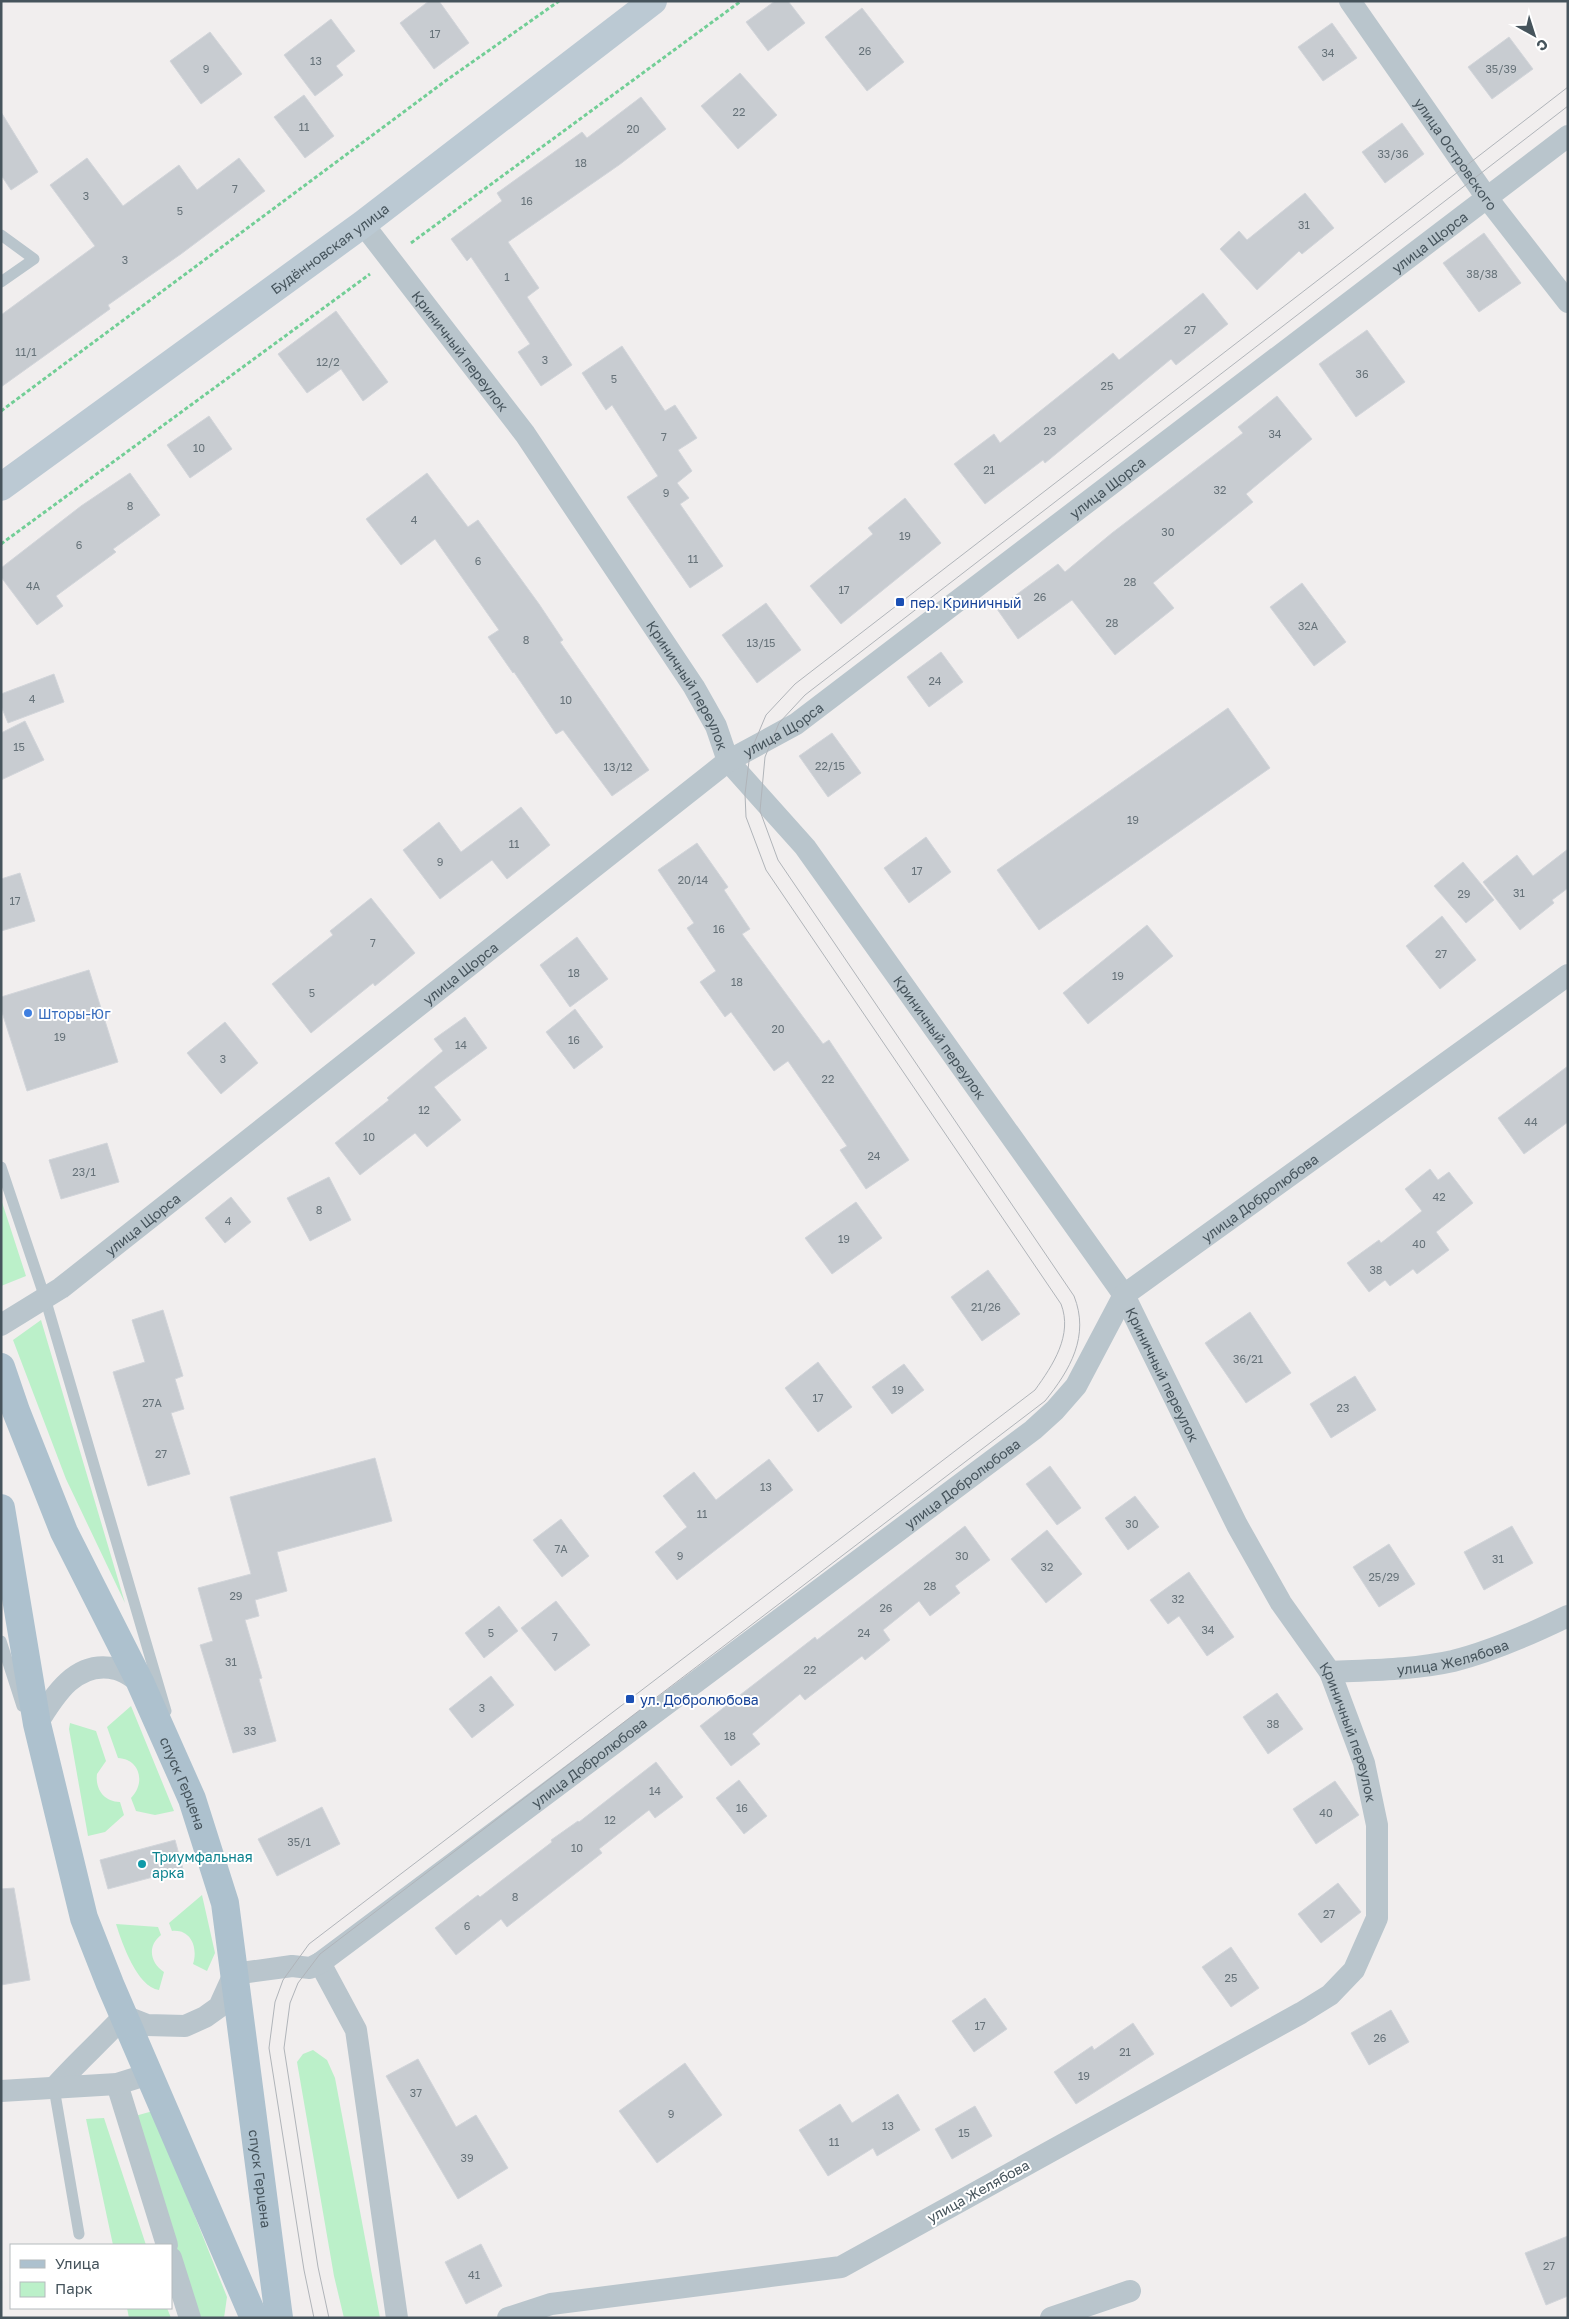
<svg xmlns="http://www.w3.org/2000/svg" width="1569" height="2319" viewBox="0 0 1569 2319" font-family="'Golos Text',sans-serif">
  <rect width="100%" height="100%" fill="#f1eeee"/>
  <path fill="#bbf0c9" d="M 1,1199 L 26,1276 L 1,1286 Z
    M 41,1320 L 125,1603 L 66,1479 L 13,1340 Z
    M 131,1706 L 174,1811 L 155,1815 L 136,1811 L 131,1798 C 146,1783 140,1759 118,1758 L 107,1727 Z
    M 70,1723 L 96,1731 L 106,1761 L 97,1774 C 95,1789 104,1802 120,1802 L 124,1815 L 105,1832 L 88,1836 L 69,1729 Z
    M 202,1895 L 215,1953 L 207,1971 L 193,1964 C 198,1949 192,1929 172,1931 L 169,1923 Z
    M 116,1924 L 158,1927 L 161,1935 C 147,1946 150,1963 164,1972 L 159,1990 C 137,1987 122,1943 116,1924 Z
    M 313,2050 L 327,2060 L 335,2078 L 380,2318 L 344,2318 L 334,2276 L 297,2062 L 303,2054 Z
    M 153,2111 L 227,2297 L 224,2318 L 197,2318 L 135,2116 Z
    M 104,2118 L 146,2245 L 113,2245 L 86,2119 Z
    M 127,2308 L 167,2308 L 171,2318 L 129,2318 Z"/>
  <path fill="#c8ccd1" stroke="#d2d5da" d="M 429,1 L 439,1 L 469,43 L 434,69 L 400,23 Z
    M 775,1 L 788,1 L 805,23 L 768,51 L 746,22 Z
    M 862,8 L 904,62 L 867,91 L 825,37 Z
    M 331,19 L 355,51 L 336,66 L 343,75 L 315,96 L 284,55 Z
    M 1332,23 L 1357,58 L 1323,81 L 1298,47 Z
    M 210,32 L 242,74 L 201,104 L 170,61 Z
    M 1509,37 L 1533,69 L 1492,99 L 1468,67 Z
    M 740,73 L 777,115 L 738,149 L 701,106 Z
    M 304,95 L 334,136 L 305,158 L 274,117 Z
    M 641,97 L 666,129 L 619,165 L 508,242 L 539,288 L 527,297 L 572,365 L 541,386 L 518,352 L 530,344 L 471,257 L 467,261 L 451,239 L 502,201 L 497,193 L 582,132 L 587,138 Z
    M 1,112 L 38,172 L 11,190 L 1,175 Z
    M 1402,123 L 1424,154 L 1385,183 L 1362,152 Z
    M 87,158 L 123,206 L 179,165 L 197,190 L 239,158 L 265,191 L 181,254 L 108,305 L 110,309 L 1,387 L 1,315 L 95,246 L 50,185 Z
    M 1305,193 L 1334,228 L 1302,254 L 1299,251 L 1257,290 L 1220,249 L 1239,231 L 1247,240 Z
    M 1484,233 L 1521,283 L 1479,312 L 1443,263 Z
    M 1203,293 L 1228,324 L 1176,365 L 1171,359 L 1045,463 L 1043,460 L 985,504 L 954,464 L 994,434 L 1000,443 L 1113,353 L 1119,360 Z
    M 336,311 L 388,382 L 363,401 L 341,369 L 307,393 L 278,354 Z
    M 1367,330 L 1405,382 L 1356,417 L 1319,364 Z
    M 622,346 L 665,411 L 675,405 L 697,438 L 678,450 L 692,471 L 677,483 L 689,498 L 680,504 L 723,566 L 690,588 L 627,497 L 658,476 L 612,405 L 606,410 L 582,373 Z
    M 1277,396 L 1312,439 L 1246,494 L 1253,502 L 1153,583 L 1174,608 L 1115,655 L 1072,600 L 1018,639 L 997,609 L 1058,564 L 1065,572 L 1112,533 L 1243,433 L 1238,427 Z
    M 209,416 L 232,449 L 190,478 L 167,445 Z
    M 130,473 L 160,515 L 113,549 L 116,552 L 56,596 L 63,606 L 37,625 L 1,577 L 1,568 L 81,506 Z
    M 427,473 L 468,527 L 478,520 L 539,604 L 563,640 L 560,642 L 649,770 L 612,796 L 563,730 L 556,734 L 514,672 L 513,673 L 488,637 L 499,630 L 435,539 L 401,565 L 366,519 Z
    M 905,498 L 941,543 L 841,624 L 810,586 L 873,534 L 868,528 Z
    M 1302,583 L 1346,642 L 1314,666 L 1270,607 Z
    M 766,603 L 801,650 L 757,683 L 722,635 Z
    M 941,652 L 963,682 L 929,707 L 907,677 Z
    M 54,674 L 64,702 L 8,723 L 1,706 L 1,694 Z
    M 1228,708 L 1270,768 L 1039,930 L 997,870 Z
    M 25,721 L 44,760 L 1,780 L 1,733 Z
    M 832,733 L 861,773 L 828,797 L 799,756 Z
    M 521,807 L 550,845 L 507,879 L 492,860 L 440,899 L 403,850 L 439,822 L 461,852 Z
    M 926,837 L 951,872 L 909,903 L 884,868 Z
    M 697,843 L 728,887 L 724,890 L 750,929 L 742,934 L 823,1044 L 829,1040 L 909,1160 L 866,1189 L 840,1150 L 847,1146 L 788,1061 L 774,1071 L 731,1012 L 725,1017 L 700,982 L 716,971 L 687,928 L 694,923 L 658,870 Z
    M 1568,849 L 1568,888 L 1552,900 L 1554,903 L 1520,930 L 1483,882 L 1517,855 L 1533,876 Z
    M 1463,862 L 1494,900 L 1466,923 L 1434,886 Z
    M 20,873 L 35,921 L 1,931 L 1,879 Z
    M 371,898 L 415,953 L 375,986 L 373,983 L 311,1033 L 272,984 L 333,935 L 330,931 Z
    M 1442,916 L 1476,960 L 1440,989 L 1406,946 Z
    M 1147,925 L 1173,956 L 1088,1024 L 1063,993 Z
    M 577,937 L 608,979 L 570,1007 L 540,965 Z
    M 89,970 L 118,1062 L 27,1091 L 1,1009 L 1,997 Z
    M 575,1009 L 603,1047 L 574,1069 L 546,1032 Z
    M 465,1017 L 487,1048 L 434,1087 L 461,1120 L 427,1147 L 415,1133 L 360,1175 L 335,1143 L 389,1100 L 387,1098 L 443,1051 L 434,1039 Z
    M 225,1022 L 258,1063 L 221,1094 L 187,1053 Z
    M 1568,1066 L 1568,1122 L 1524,1154 L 1498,1118 Z
    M 107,1143 L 119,1182 L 61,1199 L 49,1160 Z
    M 1430,1169 L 1438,1180 L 1449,1172 L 1473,1203 L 1436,1232 L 1449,1250 L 1417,1274 L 1413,1269 L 1390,1286 L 1385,1280 L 1369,1292 L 1347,1263 L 1379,1240 L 1381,1243 L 1422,1211 L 1405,1189 Z
    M 329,1177 L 351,1220 L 310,1241 L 287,1198 Z
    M 231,1197 L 251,1222 L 225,1243 L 205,1218 Z
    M 856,1202 L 882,1238 L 832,1274 L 805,1238 Z
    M 988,1270 L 1020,1314 L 982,1341 L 951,1297 Z
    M 163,1310 L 183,1376 L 175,1379 L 184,1409 L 171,1413 L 190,1474 L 148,1486 L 113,1372 L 145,1362 L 132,1320 Z
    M 1250,1312 L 1291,1373 L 1246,1403 L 1205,1343 Z
    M 818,1362 L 852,1407 L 818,1432 L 785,1388 Z
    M 904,1364 L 924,1390 L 892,1414 L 872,1387 Z
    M 1355,1376 L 1376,1410 L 1331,1438 L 1310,1404 Z
    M 375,1458 L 392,1521 L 277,1552 L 287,1591 L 255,1600 L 259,1616 L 245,1620 L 262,1678 L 259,1679 L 276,1741 L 233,1753 L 200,1645 L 213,1641 L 198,1588 L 251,1574 L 230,1497 Z
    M 769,1459 L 793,1490 L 677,1580 L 655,1552 L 687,1527 L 663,1496 L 694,1472 L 716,1500 Z
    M 1050,1466 L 1081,1508 L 1057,1525 L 1026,1484 Z
    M 1135,1496 L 1159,1527 L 1128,1550 L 1105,1518 Z
    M 561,1519 L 589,1556 L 562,1577 L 533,1540 Z
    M 965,1526 L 990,1560 L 955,1586 L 960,1593 L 930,1616 L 919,1601 L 883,1630 L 890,1640 L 865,1660 L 862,1656 L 805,1700 L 800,1694 L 752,1734 L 760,1744 L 731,1766 L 700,1726 L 815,1637 L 817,1640 Z
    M 1512,1526 L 1533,1563 L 1484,1590 L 1464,1552 Z
    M 1047,1530 L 1082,1574 L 1046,1603 L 1011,1559 Z
    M 1389,1544 L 1415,1584 L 1379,1607 L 1353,1567 Z
    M 1189,1572 L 1234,1637 L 1207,1656 L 1179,1616 L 1168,1624 L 1150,1600 Z
    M 556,1601 L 590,1645 L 555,1671 L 521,1628 Z
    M 499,1606 L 518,1631 L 484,1658 L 465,1633 Z
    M 491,1676 L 514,1705 L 472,1738 L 449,1709 Z
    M 1277,1693 L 1303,1729 L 1268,1754 L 1243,1717 Z
    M 656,1762 L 683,1797 L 655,1818 L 649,1810 L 599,1849 L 602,1853 L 507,1927 L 501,1919 L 456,1955 L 435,1928 L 478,1895 L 480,1897 L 552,1842 L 551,1840 L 578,1821 L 579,1822 Z
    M 739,1780 L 767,1816 L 744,1834 L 716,1798 Z
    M 1335,1781 L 1359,1815 L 1316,1844 L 1293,1809 Z
    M 322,1807 L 340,1844 L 277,1876 L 258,1839 Z
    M 175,1840 L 183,1869 L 108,1889 L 100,1860 Z
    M 1338,1883 L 1361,1912 L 1321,1943 L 1298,1914 Z
    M 14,1888 L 30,1980 L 1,1985 L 1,1889 Z
    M 1231,1947 L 1259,1988 L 1231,2007 L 1202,1967 Z
    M 985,1998 L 1007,2029 L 974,2052 L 952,2021 Z
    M 1391,2010 L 1409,2042 L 1369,2065 L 1351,2033 Z
    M 1133,2023 L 1154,2054 L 1076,2104 L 1054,2072 L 1092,2046 L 1094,2050 Z
    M 418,2059 L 456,2127 L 476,2115 L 508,2168 L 458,2199 L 386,2076 Z
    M 685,2063 L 722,2115 L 657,2163 L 619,2111 Z
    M 898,2094 L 920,2130 L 877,2156 L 873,2148 L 828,2176 L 799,2130 L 840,2104 L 852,2123 Z
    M 975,2106 L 992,2136 L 952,2159 L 935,2129 Z
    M 1568,2236 L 1568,2296 L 1546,2305 L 1525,2253 Z
    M 481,2244 L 502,2286 L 466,2304 L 445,2262 Z"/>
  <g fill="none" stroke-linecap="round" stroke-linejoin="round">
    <path stroke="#72ce96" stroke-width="3" stroke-dasharray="4 2.5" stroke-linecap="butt" d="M 411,243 L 741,1
      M 1,411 L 444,82 L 559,1
      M 1,544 L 370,274"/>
    <path stroke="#b9c5cc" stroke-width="11" d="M 1,235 L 34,259 L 1,282
      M 1,1167 L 45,1298 L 166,1711
      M 1,1641 L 22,1706
      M 54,2088 L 79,2234"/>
    <g stroke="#b9c5cc" stroke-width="22">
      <path id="s1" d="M 1350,1 L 1487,198 L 1568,302"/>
      <path id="s2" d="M 363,224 L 525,434 L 694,687 L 716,726 L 728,761 L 805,847 L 1124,1295 L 1237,1525 L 1281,1603 L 1330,1672 L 1364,1763 L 1377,1825 L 1377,1918 L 1354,1970 L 1330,1995 L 1301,2013 L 841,2267 L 551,2304 L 508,2318"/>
      <path id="s3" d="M 1,1325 L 61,1288 L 728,761 L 796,724 L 1568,136"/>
      <path id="s4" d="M 1330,1672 C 1370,1670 1413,1670 1453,1661 C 1493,1651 1531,1634 1568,1616"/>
      <path d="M 37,1724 C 54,1696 76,1659 116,1669 C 125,1671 132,1677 140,1682"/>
      <path d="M 320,1963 L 356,2030 L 397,2318"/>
      <path d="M 117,2084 L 167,2245"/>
      <path id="s5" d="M 54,2088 C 76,2063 101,2041 124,2016 L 147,2025 L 185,2026 L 205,2017 L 219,2007 L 234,1974 L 292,1966 L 310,1968 L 320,1963 L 1033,1430 L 1055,1410 L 1076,1386 L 1124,1295 L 1568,975"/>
      <path d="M 1,2091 L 117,2084 L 149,2074"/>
      <path d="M 171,2258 L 190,2318"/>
      <path d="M 1051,2318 L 1130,2291"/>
    </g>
    <path stroke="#bbc9d3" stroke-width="28" id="s6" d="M 1,487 L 363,224 L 653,1"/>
    <g stroke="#adc1ce" stroke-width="28">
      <path id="s7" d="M 1,1367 L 16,1411 L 64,1532 L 140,1682 L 192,1799 L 225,1903 L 279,2318"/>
      <path d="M 1,1508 L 37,1724 L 84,1918 L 110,1984 L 254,2318"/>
    </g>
    <path stroke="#b0b4b9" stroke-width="1" d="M 314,2318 L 304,2270 L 269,2048 L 275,2002 L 283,1980 L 309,1944 L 1035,1390 C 1053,1365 1073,1335 1061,1304 L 766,870 L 746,817 L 745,794 L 750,753 L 766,715 L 795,684 L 1568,87
      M 329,2318 L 318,2267 L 284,2048 L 290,2003 L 298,1983 L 320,1954 L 1045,1401 C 1070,1370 1090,1336 1074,1296 L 778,860 L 760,811 L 765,757 L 779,723 L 805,695 L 1568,106"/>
  </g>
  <g fill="#1a4fb4" stroke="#fff" stroke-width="2">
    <rect x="895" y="597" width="10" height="10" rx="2.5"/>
    <rect x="625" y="1694" width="10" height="10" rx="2.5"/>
  </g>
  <circle fill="#3f7fe0" stroke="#fff" stroke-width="2" cx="28" cy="1013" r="5"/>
  <circle fill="#0f9aa8" stroke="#fff" stroke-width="2" cx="142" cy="1864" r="5"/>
  <g text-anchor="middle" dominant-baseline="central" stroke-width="4" stroke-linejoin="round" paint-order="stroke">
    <g font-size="11" fill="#667279">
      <text x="435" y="33">17</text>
      <text x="865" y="50">26</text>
      <text x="1328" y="52">34</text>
      <text x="316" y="60">13</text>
      <text x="206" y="68">9</text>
      <text x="1501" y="68">35/39</text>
      <text x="739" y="111">22</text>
      <text x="304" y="126">11</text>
      <text x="633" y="128">20</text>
      <text x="1393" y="153">33/36</text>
      <text x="581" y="162">18</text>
      <text x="235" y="188">7</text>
      <text x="86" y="195">3</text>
      <text x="527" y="200">16</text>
      <text x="180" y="210">5</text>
      <text x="1304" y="224">31</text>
      <text x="125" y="259">3</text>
      <text x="1482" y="273">38/38</text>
      <text x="507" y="276">1</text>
      <text x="1190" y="329">27</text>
      <text x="26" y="351">11/1</text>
      <text x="545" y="359">3</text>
      <text x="328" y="361">12/2</text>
      <text x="1362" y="373">36</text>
      <text x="614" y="378">5</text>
      <text x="1107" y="385">25</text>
      <text x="1050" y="430">23</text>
      <text x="1275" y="433">34</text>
      <text x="664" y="436">7</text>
      <text x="199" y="447">10</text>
      <text x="989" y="469">21</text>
      <text x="1220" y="489">32</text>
      <text x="666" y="492">9</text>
      <text x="130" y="505">8</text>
      <text x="414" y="519">4</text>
      <text x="1168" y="531">30</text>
      <text x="905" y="535">19</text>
      <text x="79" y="544">6</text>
      <text x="693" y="558">11</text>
      <text x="478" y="560">6</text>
      <text x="1130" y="581">28</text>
      <text x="33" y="585">4А</text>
      <text x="844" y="589">17</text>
      <text x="1040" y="596">26</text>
      <text x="1112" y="622">28</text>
      <text x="1308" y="625">32А</text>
      <text x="526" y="639">8</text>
      <text x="761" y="642">13/15</text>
      <text x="935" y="680">24</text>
      <text x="32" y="698">4</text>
      <text x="566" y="699">10</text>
      <text x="19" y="746">15</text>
      <text x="830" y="765">22/15</text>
      <text x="618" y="766">13/12</text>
      <text x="1133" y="819">19</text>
      <text x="514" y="843">11</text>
      <text x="440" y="861">9</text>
      <text x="917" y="870">17</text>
      <text x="693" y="879">20/14</text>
      <text x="1519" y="892">31</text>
      <text x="1464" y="893">29</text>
      <text x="15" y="900">17</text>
      <text x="719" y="928">16</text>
      <text x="373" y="942">7</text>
      <text x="1441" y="953">27</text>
      <text x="574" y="972">18</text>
      <text x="1118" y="975">19</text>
      <text x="737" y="981">18</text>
      <text x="312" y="992">5</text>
      <text x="778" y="1028">20</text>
      <text x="60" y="1036">19</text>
      <text x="574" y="1039">16</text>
      <text x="461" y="1044">14</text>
      <text x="223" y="1058">3</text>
      <text x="828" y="1078">22</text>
      <text x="424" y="1109">12</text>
      <text x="1531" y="1121">44</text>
      <text x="369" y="1136">10</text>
      <text x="874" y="1155">24</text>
      <text x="84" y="1171">23/1</text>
      <text x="1439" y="1196">42</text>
      <text x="319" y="1209">8</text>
      <text x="228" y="1220">4</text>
      <text x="844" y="1238">19</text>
      <text x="1419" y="1243">40</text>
      <text x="1376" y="1269">38</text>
      <text x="986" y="1306">21/26</text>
      <text x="1248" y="1358">36/21</text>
      <text x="898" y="1389">19</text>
      <text x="818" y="1397">17</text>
      <text x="152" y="1402">27А</text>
      <text x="1343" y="1407">23</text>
      <text x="161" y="1453">27</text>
      <text x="766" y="1486">13</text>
      <text x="702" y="1513">11</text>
      <text x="1132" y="1523">30</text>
      <text x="561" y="1548">7А</text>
      <text x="680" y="1555">9</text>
      <text x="962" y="1555">30</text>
      <text x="1498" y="1558">31</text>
      <text x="1047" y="1566">32</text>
      <text x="1384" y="1576">25/29</text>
      <text x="930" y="1585">28</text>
      <text x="236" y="1595">29</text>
      <text x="1178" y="1598">32</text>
      <text x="886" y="1607">26</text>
      <text x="1208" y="1629">34</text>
      <text x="491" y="1632">5</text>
      <text x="864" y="1632">24</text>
      <text x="555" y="1636">7</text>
      <text x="231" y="1661">31</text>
      <text x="810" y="1669">22</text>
      <text x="482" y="1707">3</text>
      <text x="1273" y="1723">38</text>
      <text x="250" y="1730">33</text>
      <text x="730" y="1735">18</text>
      <text x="655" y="1790">14</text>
      <text x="742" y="1807">16</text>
      <text x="1326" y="1812">40</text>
      <text x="610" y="1819">12</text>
      <text x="299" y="1841">35/1</text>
      <text x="577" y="1847">10</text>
      <text x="515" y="1896">8</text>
      <text x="1329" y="1913">27</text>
      <text x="467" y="1925">6</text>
      <text x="1231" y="1977">25</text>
      <text x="980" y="2025">17</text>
      <text x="1380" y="2037">26</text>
      <text x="1125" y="2051">21</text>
      <text x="1084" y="2075">19</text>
      <text x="416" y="2092">37</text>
      <text x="671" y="2113">9</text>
      <text x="888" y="2125">13</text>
      <text x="964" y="2132">15</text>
      <text x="834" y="2141">11</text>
      <text x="467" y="2157">39</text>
      <text x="1549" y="2265">27</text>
      <text x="474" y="2274">41</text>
    </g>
    <g font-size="14" fill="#46545c" stroke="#fff">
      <text stroke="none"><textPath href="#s1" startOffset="186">улица Островского</textPath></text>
      <text stroke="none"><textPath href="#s3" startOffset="1794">улица Щорса</textPath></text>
      <text stroke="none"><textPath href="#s6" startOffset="406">Будённовская улица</textPath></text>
      <text stroke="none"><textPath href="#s2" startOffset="160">Криничный переулок</textPath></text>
      <text stroke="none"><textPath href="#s3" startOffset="1389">улица Щорса</textPath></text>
      <text stroke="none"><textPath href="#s2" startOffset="565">Криничный переулок</textPath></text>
      <text stroke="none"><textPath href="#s3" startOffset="984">улица Щорса</textPath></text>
      <text stroke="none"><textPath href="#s3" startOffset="579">улица Щорса</textPath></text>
      <text stroke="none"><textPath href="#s2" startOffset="1000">Криничный переулок</textPath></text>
      <text stroke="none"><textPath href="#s5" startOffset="1548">улица Добролюбова</textPath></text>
      <text stroke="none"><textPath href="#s3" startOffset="174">улица Щорса</textPath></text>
      <text stroke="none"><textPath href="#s2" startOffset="1405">Криничный переулок</textPath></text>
      <text stroke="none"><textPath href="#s5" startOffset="1128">улица Добролюбова</textPath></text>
      <text stroke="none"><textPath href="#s4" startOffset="124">улица Желябова</textPath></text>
      <text stroke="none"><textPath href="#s2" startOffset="1810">Криничный переулок</textPath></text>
      <text stroke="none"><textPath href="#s5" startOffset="662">улица Добролюбова</textPath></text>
      <text stroke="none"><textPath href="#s7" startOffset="455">спуск Герцена</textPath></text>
      <text stroke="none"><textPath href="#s7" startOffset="860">спуск Герцена</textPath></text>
      <text transform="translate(978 2191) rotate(-29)">улица Желябова</text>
    </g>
    <g font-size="14" fill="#164399" stroke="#fff" text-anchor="start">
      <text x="910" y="602">пер. Криничный</text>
      <text x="640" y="1699">ул. Добролюбова</text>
    </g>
    <g font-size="14" fill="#366cbe" stroke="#fff" text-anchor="start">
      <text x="38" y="1013">Шторы-Юг</text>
    </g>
    <g font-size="14" fill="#0d838f" stroke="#fff" text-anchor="start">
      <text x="152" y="1856">Триумфальная<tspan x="152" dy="16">арка</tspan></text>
    </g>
  </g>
  <rect width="1569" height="2319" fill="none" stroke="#46545c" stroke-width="5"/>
  <rect x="10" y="2244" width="162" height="65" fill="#ffffff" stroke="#b5bbbe"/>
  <rect x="20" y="2260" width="25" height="8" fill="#adc1ce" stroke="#b5bbbe"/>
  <text x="55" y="2269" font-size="15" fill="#46545c">Улица</text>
  <rect x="20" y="2282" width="25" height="15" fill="#bbf0c9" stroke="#b5bbbe"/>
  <text x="55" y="2294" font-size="15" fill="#46545c">Парк</text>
  <g transform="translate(1534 35) rotate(141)" stroke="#ffffff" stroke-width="4" paint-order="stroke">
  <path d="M0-4L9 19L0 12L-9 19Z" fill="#46545c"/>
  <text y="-8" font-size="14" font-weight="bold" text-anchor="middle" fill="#46545c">С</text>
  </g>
</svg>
